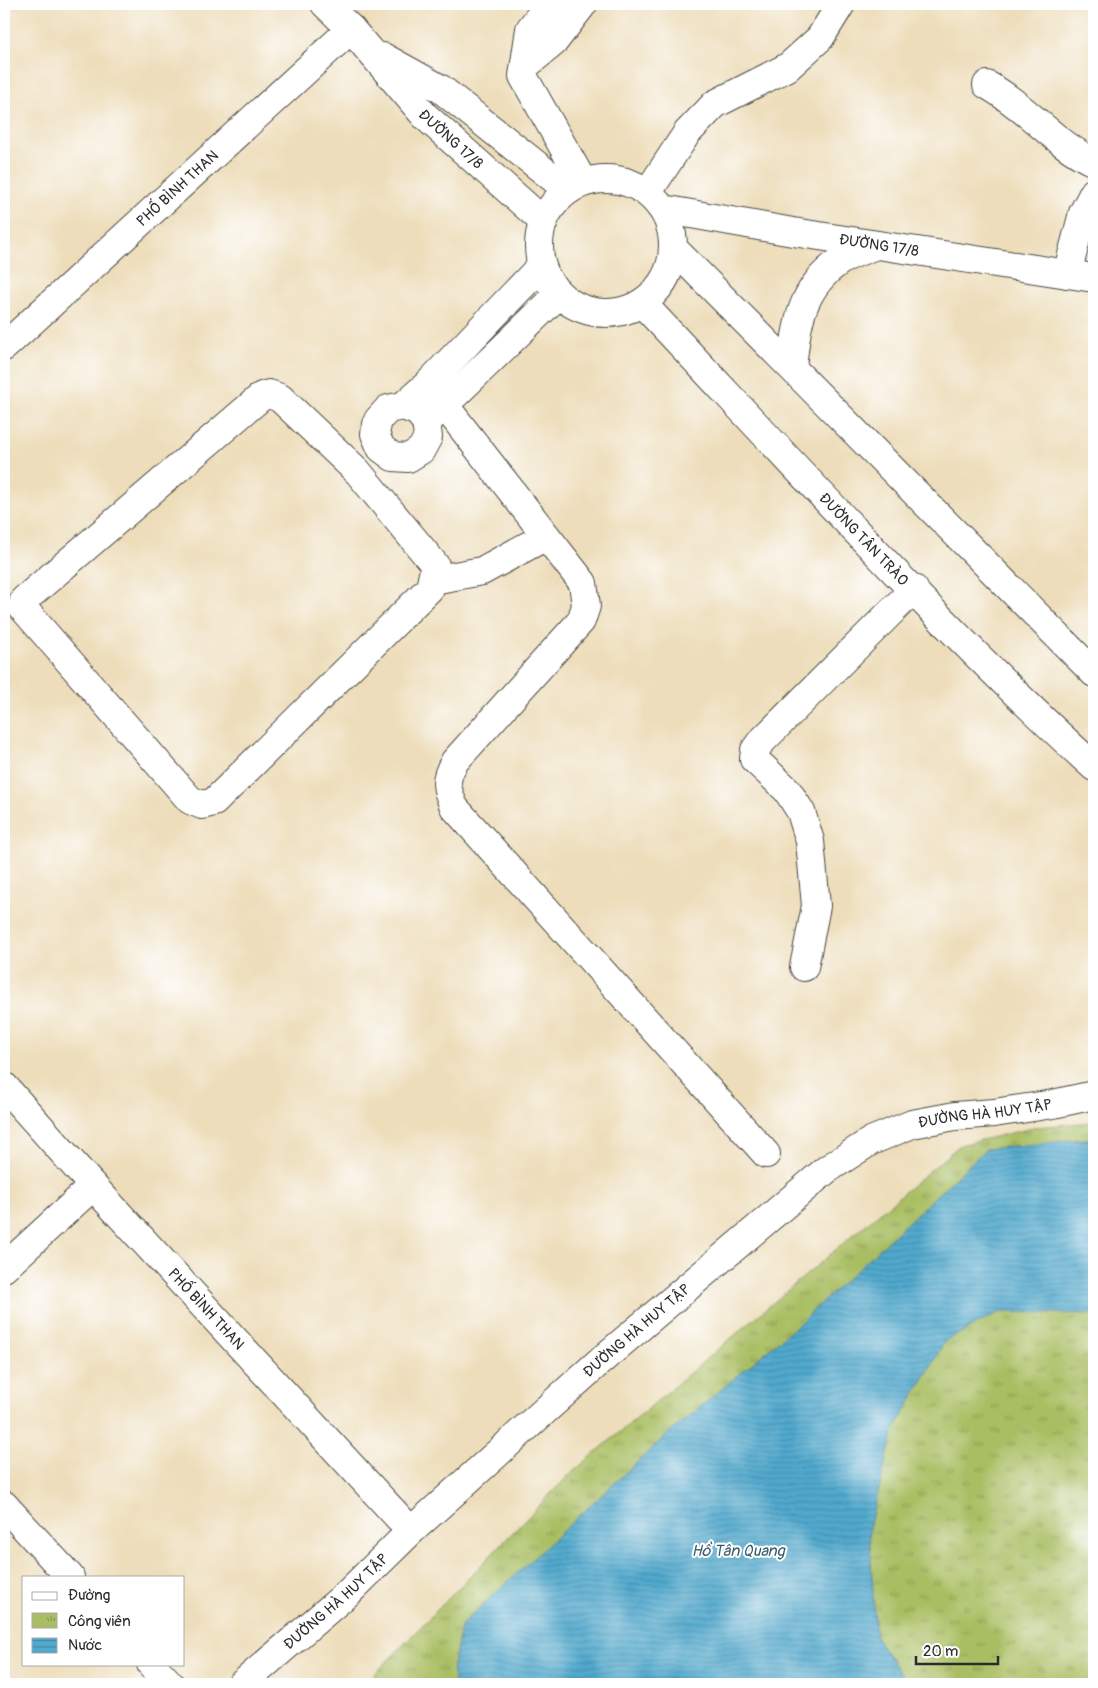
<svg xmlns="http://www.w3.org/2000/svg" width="1098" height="1688" viewBox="0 0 1098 1688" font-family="Pangolin,sans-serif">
  <defs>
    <pattern id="park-tufts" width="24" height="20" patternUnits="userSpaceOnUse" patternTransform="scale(1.25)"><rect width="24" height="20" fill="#a9be62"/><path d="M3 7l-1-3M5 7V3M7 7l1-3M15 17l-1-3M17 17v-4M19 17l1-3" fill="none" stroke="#8a9b51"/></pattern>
    <pattern id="water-rules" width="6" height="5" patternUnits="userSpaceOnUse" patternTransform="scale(1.25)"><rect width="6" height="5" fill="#51a9ce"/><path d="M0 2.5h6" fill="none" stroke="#438aa7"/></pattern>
  </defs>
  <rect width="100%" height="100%" fill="#fff"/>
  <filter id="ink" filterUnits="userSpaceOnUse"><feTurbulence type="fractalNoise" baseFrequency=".02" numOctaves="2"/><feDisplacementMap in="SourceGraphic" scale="10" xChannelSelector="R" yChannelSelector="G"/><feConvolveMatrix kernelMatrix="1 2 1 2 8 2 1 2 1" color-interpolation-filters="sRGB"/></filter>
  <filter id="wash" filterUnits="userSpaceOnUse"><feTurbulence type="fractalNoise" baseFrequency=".0096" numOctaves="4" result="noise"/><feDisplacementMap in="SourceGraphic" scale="20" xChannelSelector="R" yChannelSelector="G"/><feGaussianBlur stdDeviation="1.12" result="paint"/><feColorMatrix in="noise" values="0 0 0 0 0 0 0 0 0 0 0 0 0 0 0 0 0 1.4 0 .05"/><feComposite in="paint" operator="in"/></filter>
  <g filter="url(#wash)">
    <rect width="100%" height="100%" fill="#edddba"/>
    <path fill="url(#park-tufts)" stroke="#6a7446" d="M 1094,1122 L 1094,1684 L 365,1684 L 568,1476 L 960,1145 L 1037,1127 Z"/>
    <path fill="url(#water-rules)" stroke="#3e6a7c" d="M 1094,1138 L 1094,1314 L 1000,1312 L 945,1341 L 894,1431 L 869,1528 L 876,1638 L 908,1684 L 455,1684 L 452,1669 L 462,1624 L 660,1441 L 800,1323 L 986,1149 Z"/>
  </g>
  <g filter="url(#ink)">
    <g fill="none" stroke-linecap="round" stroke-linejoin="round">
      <defs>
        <g id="minor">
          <path d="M 549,4 L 530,29 L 523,76 L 583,182"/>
          <path d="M 525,66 L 553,43 L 583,4"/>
          <path d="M 987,85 C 1026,106 1053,143 1094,162"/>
          <path d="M 648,192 L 687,133 L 715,104 L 788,67 L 820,38 L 841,4"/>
          <path id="s1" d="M 663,209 L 793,232 L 1094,278"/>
          <path d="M 1067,274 L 1083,213 L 1094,192"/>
          <path id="s2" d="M 4,347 L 351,29"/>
          <path d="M 428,384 L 583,583 L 586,606 L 581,621 L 455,761 C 443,781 446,786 454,807 L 766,1154"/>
          <path d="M 269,394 L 280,398 L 358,472 L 435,565 L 430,588 L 214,802 L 202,805 L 190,800 L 22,607 L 24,600 L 262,396 Z"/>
          <path d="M 403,406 L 417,411 L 426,422 L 428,437 L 421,450 L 408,458 L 393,457 L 381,448 L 375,434 L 378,420 L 388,409 L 403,406 L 428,384 L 541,266"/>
          <path d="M 431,418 L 559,294"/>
          <path d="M 433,580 L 482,571 L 546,536"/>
          <path d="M 804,967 L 816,906 L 810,841 L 801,812 L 787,790 L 754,759 L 755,750 L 760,743 L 914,589"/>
          <path id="s3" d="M 4,1086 L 93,1186 L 411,1531"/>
          <path d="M 4,1268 L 93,1186"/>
          <path d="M 4,1505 L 70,1577"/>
          <path d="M 151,1664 L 170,1684"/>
          <path id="s4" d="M 242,1684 L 349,1592 L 411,1531 L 599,1362 L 826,1170 L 871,1141 L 912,1124 L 955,1116 L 994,1113 L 1053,1104 L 1094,1095"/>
        </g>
        <g id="major">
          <path id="s5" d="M 325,4 L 351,29 L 425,116 L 543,221"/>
          <path d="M 383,57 L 441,89 L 568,190"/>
          <circle cx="606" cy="246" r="67"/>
          <path d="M 674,249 L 1094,673"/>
          <path id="s6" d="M 642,303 C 790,460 935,622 1094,767"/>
          <path d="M 792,367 C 797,323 801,288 840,261 C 850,254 864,250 876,245"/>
        </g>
      </defs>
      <use href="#minor" stroke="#484640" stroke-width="30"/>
      <use href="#major" stroke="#484640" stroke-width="30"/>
      <use href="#minor" stroke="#fff" stroke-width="28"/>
      <use href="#major" stroke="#fff" stroke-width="28"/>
    </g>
  </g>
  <g text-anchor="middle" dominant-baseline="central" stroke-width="4" stroke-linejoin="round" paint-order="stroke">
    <g font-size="15" fill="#2b2b2b" stroke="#fff">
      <text stroke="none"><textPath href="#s5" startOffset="185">ĐƯỜNG 17/8</textPath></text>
      <text stroke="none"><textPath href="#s2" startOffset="235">PHỐ BÌNH THAN</textPath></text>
      <text stroke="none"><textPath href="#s1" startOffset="219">ĐƯỜNG 17/8</textPath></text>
      <text stroke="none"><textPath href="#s6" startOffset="324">ĐƯỜNG TÂN TRÀO</textPath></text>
      <text stroke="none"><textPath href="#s4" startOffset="950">ĐƯỜNG HÀ HUY TẬP</textPath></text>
      <text stroke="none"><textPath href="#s3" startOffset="301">PHỐ BÌNH THAN</textPath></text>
      <text stroke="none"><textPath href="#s4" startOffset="530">ĐƯỜNG HÀ HUY TẬP</textPath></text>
      <text stroke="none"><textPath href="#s4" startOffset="125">ĐƯỜNG HÀ HUY TẬP</textPath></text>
    </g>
    <g font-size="16" font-style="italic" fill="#3a5d6c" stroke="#fff">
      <text x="738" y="1551">Hồ Tân Quang</text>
    </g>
  </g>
  <rect width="1098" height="1688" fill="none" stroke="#fff" stroke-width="20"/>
  <rect x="22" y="1576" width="162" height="90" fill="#ffffff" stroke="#aaaaaa"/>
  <rect x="32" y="1592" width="25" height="8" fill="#ffffff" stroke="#aaaaaa"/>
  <text x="68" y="1600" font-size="15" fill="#2b2b2b">Đường</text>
  <rect x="32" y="1613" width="25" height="15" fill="url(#park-tufts)" stroke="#aaaaaa"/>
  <text x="68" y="1626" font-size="15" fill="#2b2b2b">Công viên</text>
  <rect x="32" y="1638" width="25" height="15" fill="url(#water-rules)" stroke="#aaaaaa"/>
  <text x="68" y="1650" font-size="15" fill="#2b2b2b">Nước</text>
  <path d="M916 1656v8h82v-8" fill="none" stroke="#2b2b2b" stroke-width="2.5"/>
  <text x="923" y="1656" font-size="15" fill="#2b2b2b" stroke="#ffffff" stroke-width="4" paint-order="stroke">20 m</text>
</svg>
